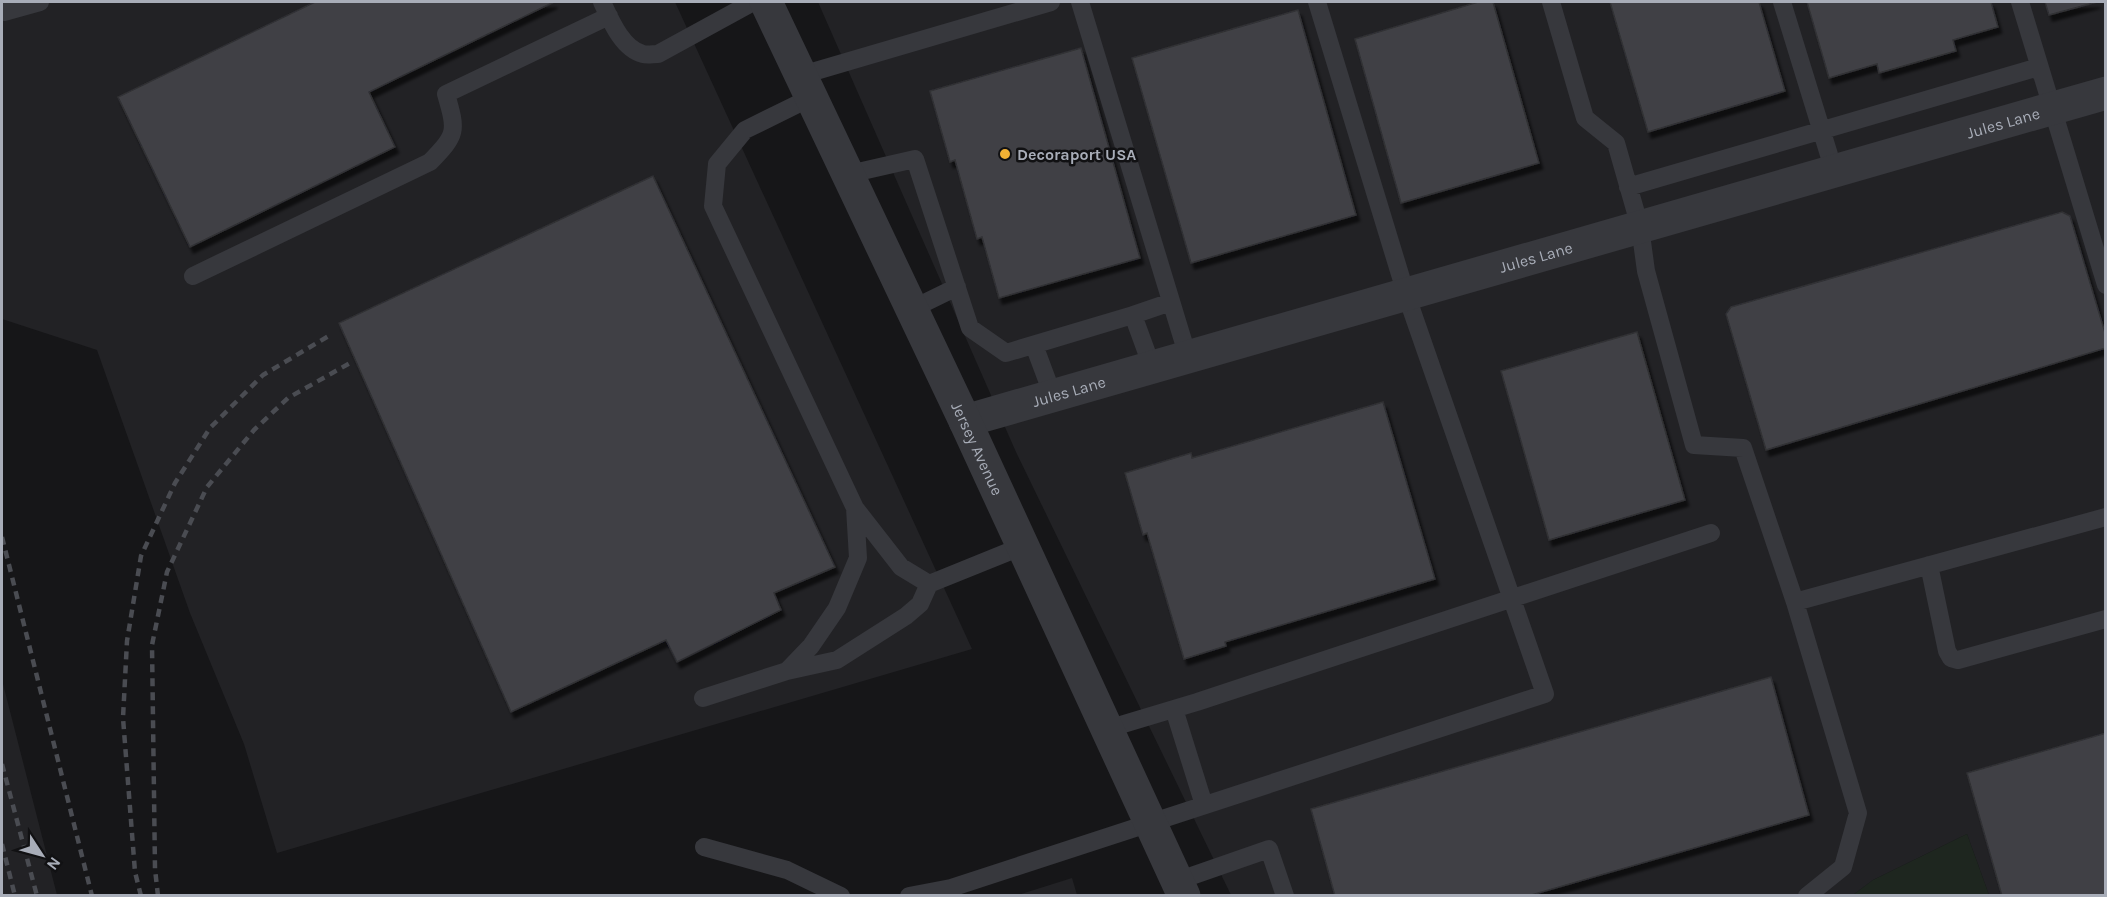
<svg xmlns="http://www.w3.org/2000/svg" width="2107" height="897" viewBox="0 0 2107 897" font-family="Karla,sans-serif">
  <defs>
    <filter id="shadow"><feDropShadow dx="3.5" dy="6" stdDeviation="1.5" flood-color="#0009"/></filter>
  </defs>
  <rect width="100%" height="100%" fill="#161618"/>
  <path fill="#222225" d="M 2,2 L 675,2 L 972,649 L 277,853 L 244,744 L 190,613 L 97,350 L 2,319 Z
    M 818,2 L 2105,2 L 2105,895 L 1989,895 L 1967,834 L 1873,880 L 1853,895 L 1231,895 L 1016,452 Z
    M 2,680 L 57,895 L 2,895 Z
    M 1072,878 L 1077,895 L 1018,895 Z"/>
  <path fill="#1e261f" d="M 1967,834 L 1989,895 L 1853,895 L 1873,880 Z"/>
  <path fill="#404145" stroke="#303034" stroke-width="1.5" filter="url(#shadow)" d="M 315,2 L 554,2 L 369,92 L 395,147 L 190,247 L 118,97 Z
    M 1478,2 L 1493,2 L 1539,163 L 1401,203 L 1355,39 Z
    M 1610,2 L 1759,2 L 1785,91 L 1648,132 Z
    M 1807,2 L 1991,2 L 1998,27 L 1953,40 L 1956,51 L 1879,73 L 1877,64 L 1829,78 Z
    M 2045,2 L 2097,2 L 2049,15 Z
    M 1298,10 L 1356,215 L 1191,263 L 1132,58 Z
    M 1081,48 L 1140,258 L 999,298 L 982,237 L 977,239 L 955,160 L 950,162 L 930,91 Z
    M 653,176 L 835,567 L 774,593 L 781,610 L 677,662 L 666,640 L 511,712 L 339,323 Z
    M 2062,212 L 2070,216 L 2106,336 L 2106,348 L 1766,450 L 1726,314 L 1731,307 Z
    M 1637,332 L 1685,500 L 1549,540 L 1501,371 Z
    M 1383,402 L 1435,579 L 1225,642 L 1226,646 L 1184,659 L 1147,533 L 1143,535 L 1125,473 L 1191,453 L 1192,458 Z
    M 1771,677 L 1809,815 L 1528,896 L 1335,896 L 1311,809 Z
    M 2106,733 L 2106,896 L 2002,896 L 1967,773 Z"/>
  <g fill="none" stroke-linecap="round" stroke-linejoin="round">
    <path stroke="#37383d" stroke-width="18" d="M 602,2 C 610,19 622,49 643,54 C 647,55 653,54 658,54 L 753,2
      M 1080,2 L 1188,357
      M 1551,2 L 1585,118 L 1616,143 L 1640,227 L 1646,271 L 1694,445 L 1743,448 L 1795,602 L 1858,813 L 1843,867 L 1807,896
      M 1782,2 L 1834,171
      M 2020,2 L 2106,285
      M 2,5 L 4,12 L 40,2
      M 802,75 L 1051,2
      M 812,97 L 745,130 L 717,164 L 713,206 L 855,508 L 901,567 L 929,584 L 1023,546
      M 849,174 L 915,159 L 970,328 L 1006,353 L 1133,315 L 1152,367
      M 1628,187 L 2039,67
      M 193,276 L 430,162 C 457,134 457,132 446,94 L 609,16
      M 912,309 L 957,287
      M 1133,315 L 1171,302
      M 1034,345 L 1053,396
      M 1929,565 L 1947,651 L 1951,658 L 1958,660 L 2106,619
      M 1795,602 L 2106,517
      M 788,670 L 811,646 L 837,608 L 858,558 L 855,508
      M 703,698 L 787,671 L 837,660 L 906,616 L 920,604 L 929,584
      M 1174,709 L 1204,805
      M 1107,729 L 1197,702 L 1711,533
      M 704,847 L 787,870 L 841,896
      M 1177,881 L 1269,849 L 1285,896
      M 909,896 L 951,888 L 1545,694 L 1406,294 L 1317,2"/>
    <path stroke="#37383d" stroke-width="33" id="s1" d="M 965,421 L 2106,93"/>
    <path stroke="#37383d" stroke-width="33" id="s2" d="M 766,2 L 965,421 L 1184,896"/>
    <path stroke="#4a4c52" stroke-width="4.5" stroke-dasharray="8 6" stroke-linecap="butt" d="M 2,537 L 92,896
      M 2,764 L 37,896
      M 2,844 L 15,896
      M 141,896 L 135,872 L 123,718 L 127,641 L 141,556 L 175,483 L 210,428 L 263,375 L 332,334
      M 158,896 L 155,869 L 152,645 L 167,572 L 207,487 L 254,430 L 288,398 L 350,363"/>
  </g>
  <circle fill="#f2b134" stroke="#111113" stroke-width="2" cx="1005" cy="154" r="6"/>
  <g text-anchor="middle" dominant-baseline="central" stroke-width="5" stroke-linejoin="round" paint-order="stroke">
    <g font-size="16" fill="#a8adb8" stroke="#111113">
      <text stroke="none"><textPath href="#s1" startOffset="1080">Jules Lane</textPath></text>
      <text stroke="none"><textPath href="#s1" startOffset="594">Jules Lane</textPath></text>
      <text stroke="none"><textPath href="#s1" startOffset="108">Jules Lane</textPath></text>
      <text stroke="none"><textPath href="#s2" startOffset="494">Jersey Avenue</textPath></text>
    </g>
    <g font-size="16" font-weight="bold" fill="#a8adb8" stroke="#111113" text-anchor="start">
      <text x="1017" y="154">Decoraport USA</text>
    </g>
  </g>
  <rect width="2107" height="897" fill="none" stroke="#a8adb8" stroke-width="6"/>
  <g transform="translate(42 855) rotate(126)" stroke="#111113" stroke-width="4.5" paint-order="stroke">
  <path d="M0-4.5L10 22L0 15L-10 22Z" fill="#a8adb8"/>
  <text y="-9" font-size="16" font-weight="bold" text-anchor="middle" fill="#a8adb8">N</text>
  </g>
</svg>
